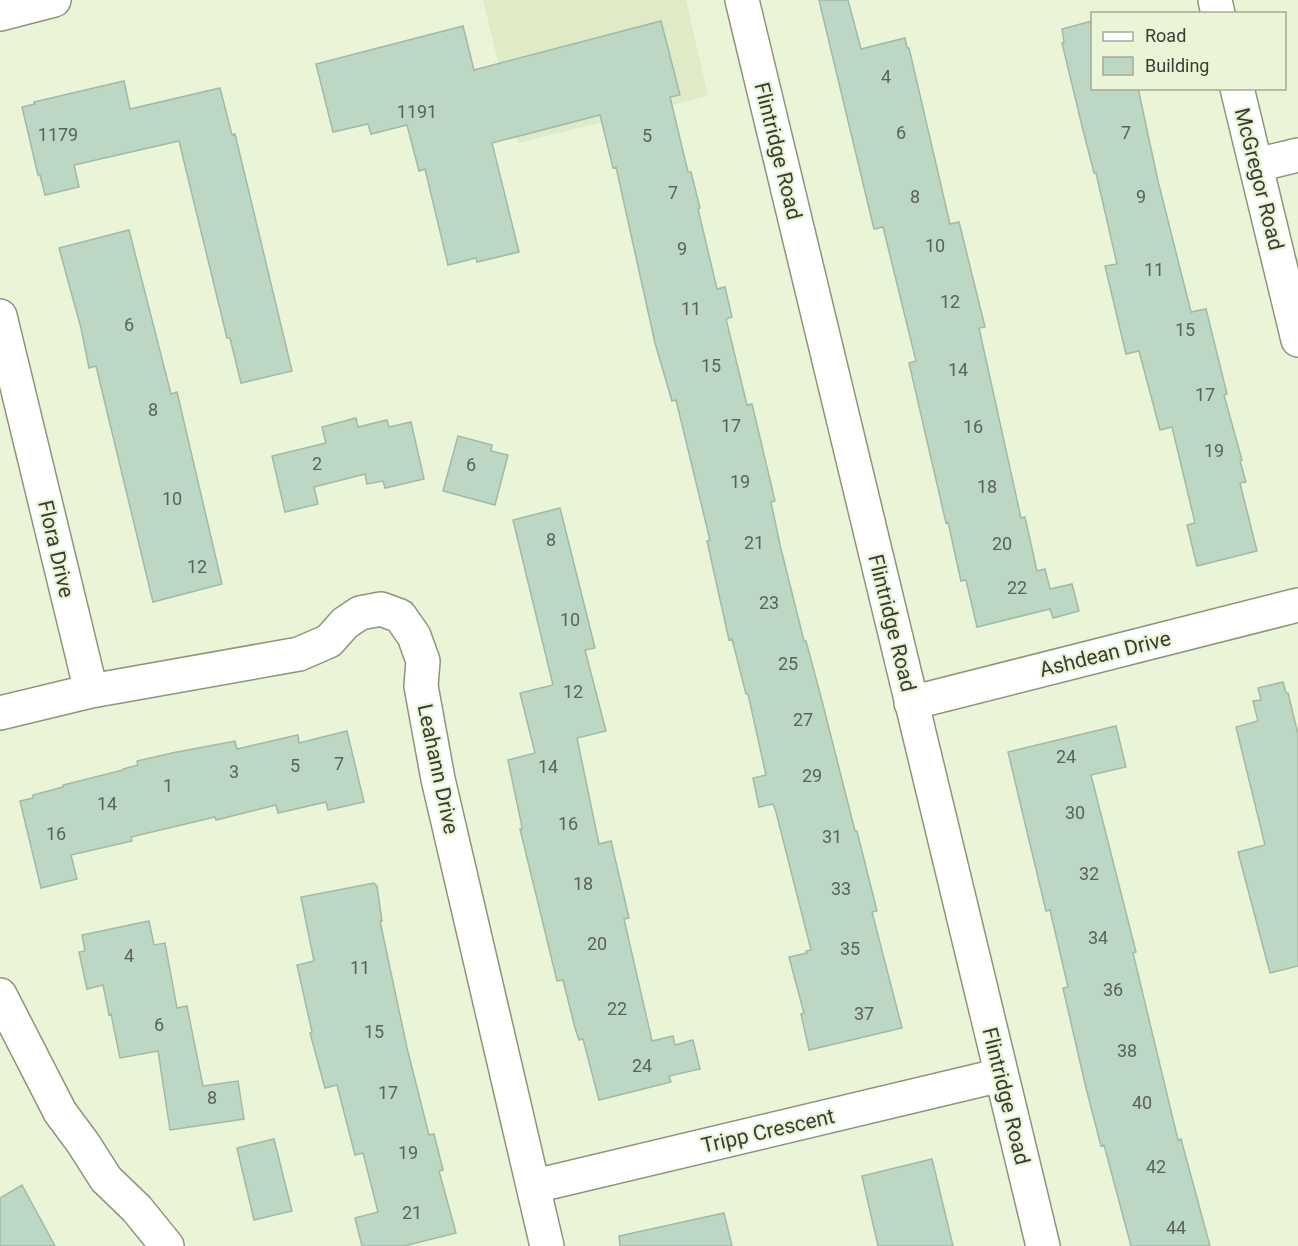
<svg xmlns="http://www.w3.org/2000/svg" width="1298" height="1246" viewBox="0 0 1298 1246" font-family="Roboto,sans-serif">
  <rect width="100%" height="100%" fill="#eaf4d6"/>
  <path fill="#dfebc6" d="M 483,0 L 686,0 L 708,96 L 518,143 Z"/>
  <path fill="#bcd7c3" stroke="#a0baa7" stroke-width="1.5" d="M 819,0 L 848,0 L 861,49 L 905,38 L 907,48 L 909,48 L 950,224 L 959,222 L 985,327 L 979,328 L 1021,518 L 1025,517 L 1037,571 L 1045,569 L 1050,589 L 1072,584 L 1079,611 L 1053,618 L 1050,609 L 977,627 L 966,580 L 961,581 L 948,522 L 946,523 L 909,363 L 916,361 L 883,227 L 874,229 Z
    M 661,21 L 680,95 L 670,97 L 688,172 L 691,172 L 700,208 L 698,209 L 717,289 L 725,287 L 732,317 L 726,319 L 747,405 L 752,404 L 775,501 L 771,502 L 780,545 L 804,641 L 806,641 L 822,701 L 855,831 L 857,831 L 877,911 L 872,912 L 902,1028 L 809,1050 L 801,1014 L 804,1013 L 789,957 L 807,953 L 806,951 L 811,950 L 776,812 L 773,804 L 759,807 L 753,778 L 766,775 L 748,694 L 746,694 L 732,639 L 729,640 L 707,541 L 710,540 L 676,400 L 672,401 L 655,343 L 616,167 L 613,168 L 600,115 L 492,143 L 519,252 L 477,262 L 476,258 L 448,265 L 425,169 L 419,171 L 407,125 L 371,134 L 368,124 L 333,132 L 316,64 L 463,26 L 474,70 Z
    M 1092,21 L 1092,88 L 1138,88 L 1158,181 L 1191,312 L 1206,309 L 1227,394 L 1224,395 L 1242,460 L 1240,461 L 1246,482 L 1240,483 L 1257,551 L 1197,566 L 1187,525 L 1195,523 L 1172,427 L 1160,430 L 1139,351 L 1126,354 L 1105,266 L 1117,264 L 1096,173 L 1094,173 L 1082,126 L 1062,43 L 1064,42 L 1062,29 Z
    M 124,81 L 130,109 L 220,88 L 232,135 L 235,134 L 292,371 L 241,383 L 230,338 L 227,338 L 179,141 L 74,165 L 79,187 L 45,195 L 40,175 L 38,175 L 22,107 L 35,104 L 34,102 Z
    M 129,230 L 171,394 L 177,392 L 222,584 L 153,602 L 96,366 L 89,368 L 81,328 L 59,248 Z
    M 356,418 L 358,427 L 387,420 L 389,427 L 411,422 L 424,479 L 385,488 L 383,481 L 367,484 L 365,474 L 314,487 L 318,504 L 285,512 L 272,456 L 326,443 L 322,427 Z
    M 458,436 L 492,445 L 491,451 L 508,455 L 495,505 L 443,491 Z
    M 560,508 L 595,648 L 585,650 L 606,731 L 577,738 L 599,844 L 611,841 L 629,918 L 624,919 L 652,1041 L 673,1036 L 675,1045 L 693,1040 L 700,1069 L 669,1076 L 671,1082 L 599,1100 L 583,1039 L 579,1040 L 575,1028 L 563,980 L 557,981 L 520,829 L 522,829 L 521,822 L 508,760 L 535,753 L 520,693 L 553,685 L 513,520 Z
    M 1283,682 L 1286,693 L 1288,693 L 1298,734 L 1298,966 L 1270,973 L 1238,852 L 1265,845 L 1236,727 L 1258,721 L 1253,701 L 1261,700 L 1258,688 Z
    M 1116,726 L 1126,767 L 1091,775 L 1136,952 L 1133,953 L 1178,1140 L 1181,1139 L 1210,1246 L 1131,1246 L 1104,1145 L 1101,1146 L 1086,1088 L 1063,988 L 1068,987 L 1050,910 L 1046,911 L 1008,752 Z
    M 347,731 L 364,802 L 328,810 L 326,802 L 278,813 L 276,805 L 216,820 L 215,817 L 131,837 L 132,841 L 71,855 L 77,879 L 41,888 L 20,801 L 33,798 L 33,795 L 63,787 L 63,785 L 123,770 L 123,769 L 138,765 L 137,761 L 172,753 L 235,741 L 237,749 L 298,735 L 299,743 Z
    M 374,883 L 377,886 L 382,921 L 380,921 L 407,1048 L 429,1135 L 434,1134 L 443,1170 L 439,1171 L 456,1233 L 404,1246 L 362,1246 L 355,1218 L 378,1212 L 363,1153 L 355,1155 L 337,1085 L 325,1088 L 310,1033 L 312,1032 L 297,965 L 314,961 L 301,897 Z
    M 149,921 L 154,945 L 165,943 L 177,1008 L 187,1006 L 203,1086 L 238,1081 L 244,1119 L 170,1130 L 158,1051 L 120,1058 L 111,1014 L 109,1015 L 103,985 L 87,989 L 79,952 L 85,951 L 82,935 Z
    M 274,1139 L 292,1211 L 254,1220 L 237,1148 Z
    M 932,1159 L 953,1246 L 878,1246 L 862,1176 Z
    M 22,1185 L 55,1246 L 0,1246 L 0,1198 Z
    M 724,1213 L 732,1246 L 620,1246 L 619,1236 Z"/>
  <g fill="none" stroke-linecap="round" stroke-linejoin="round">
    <defs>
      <path id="street" d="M 742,0 L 1043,1246
        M 1215,0 L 1218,14
        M 1237,88 L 1298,340
        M 1256,165 L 1298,155
        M 0,316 L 91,691
        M 911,703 L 1298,605
        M 0,713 L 91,691 L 299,654 L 329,641 L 345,623 L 360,613 L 381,609 L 400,616 L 414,636 L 423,661 L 421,686 L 438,779 L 547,1246
        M 0,995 L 60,1112 L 83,1143 L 106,1179 L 137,1209 L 167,1246
        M 535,1186 L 1001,1075"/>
      <path id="secondary" d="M 0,14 L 54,0"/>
    </defs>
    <use href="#street" stroke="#8d957a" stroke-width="36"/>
    <use href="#secondary" stroke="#8d957a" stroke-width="36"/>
    <use href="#street" stroke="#fff" stroke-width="33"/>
    <use href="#secondary" stroke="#fff" stroke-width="33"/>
  </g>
  <g text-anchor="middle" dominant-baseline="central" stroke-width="4.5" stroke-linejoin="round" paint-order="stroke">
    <g font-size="18" fill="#5a6456">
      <text x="886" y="76">4</text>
      <text x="417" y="111">1191</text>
      <text x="901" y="132">6</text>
      <text x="1126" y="132">7</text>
      <text x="58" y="134">1179</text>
      <text x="647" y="135">5</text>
      <text x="673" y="192">7</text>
      <text x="915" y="196">8</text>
      <text x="1141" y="196">9</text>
      <text x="935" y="245">10</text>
      <text x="682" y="248">9</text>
      <text x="1154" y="269">11</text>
      <text x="950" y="301">12</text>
      <text x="691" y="308">11</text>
      <text x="129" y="324">6</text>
      <text x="1185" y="329">15</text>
      <text x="711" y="365">15</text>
      <text x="958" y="369">14</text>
      <text x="1205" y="394">17</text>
      <text x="153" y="409">8</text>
      <text x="731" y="425">17</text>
      <text x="973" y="426">16</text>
      <text x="1214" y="450">19</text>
      <text x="317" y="463">2</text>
      <text x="471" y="464">6</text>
      <text x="740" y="481">19</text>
      <text x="987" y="486">18</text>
      <text x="172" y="498">10</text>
      <text x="551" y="539">8</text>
      <text x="754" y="542">21</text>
      <text x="1002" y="543">20</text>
      <text x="197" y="566">12</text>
      <text x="1017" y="587">22</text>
      <text x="769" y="602">23</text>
      <text x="570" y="619">10</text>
      <text x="788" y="663">25</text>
      <text x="573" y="691">12</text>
      <text x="803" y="719">27</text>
      <text x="1066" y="756">24</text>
      <text x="339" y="763">7</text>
      <text x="295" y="765">5</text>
      <text x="548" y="766">14</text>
      <text x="234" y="771">3</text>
      <text x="812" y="775">29</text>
      <text x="168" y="785">1</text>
      <text x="107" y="803">14</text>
      <text x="1075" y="812">30</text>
      <text x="568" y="823">16</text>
      <text x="56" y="833">16</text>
      <text x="832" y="836">31</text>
      <text x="1089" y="873">32</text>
      <text x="583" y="883">18</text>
      <text x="841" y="888">33</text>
      <text x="1098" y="937">34</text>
      <text x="597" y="943">20</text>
      <text x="850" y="948">35</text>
      <text x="129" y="955">4</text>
      <text x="360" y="967">11</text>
      <text x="1113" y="989">36</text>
      <text x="617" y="1008">22</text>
      <text x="864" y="1013">37</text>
      <text x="159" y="1024">6</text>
      <text x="374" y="1031">15</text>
      <text x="1127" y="1050">38</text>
      <text x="642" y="1065">24</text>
      <text x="388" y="1092">17</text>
      <text x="212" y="1097">8</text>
      <text x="1142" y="1102">40</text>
      <text x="408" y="1152">19</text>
      <text x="1156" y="1166">42</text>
      <text x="412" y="1212">21</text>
      <text x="1176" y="1227">44</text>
    </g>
    <g font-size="21" fill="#3a3e32" stroke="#eaf4d6">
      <text transform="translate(778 151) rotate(76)">Flintridge Road</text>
      <text transform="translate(1259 179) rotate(76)">McGregor Road</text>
      <text transform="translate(56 549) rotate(77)">Flora Drive</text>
      <text transform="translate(892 623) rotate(76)">Flintridge Road</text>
      <text transform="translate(1105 654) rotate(-14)">Ashdean Drive</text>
      <text transform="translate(438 769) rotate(78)">Leahann Drive</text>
      <text transform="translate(1006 1096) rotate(76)">Flintridge Road</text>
      <text transform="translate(768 1131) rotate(-13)">Tripp Crescent</text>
    </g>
  </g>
  <rect x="1091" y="12" width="195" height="78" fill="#eaf4d6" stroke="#a4ab94" stroke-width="1.5"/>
  <rect x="1103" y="32" width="30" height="9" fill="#ffffff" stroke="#a4ab94" stroke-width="1.5"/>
  <text x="1145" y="42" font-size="18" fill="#3a3e32">Road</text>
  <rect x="1103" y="57" width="30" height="18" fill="#bcd7c3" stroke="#a4ab94" stroke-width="1.5"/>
  <text x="1145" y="72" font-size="18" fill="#3a3e32">Building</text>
</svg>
